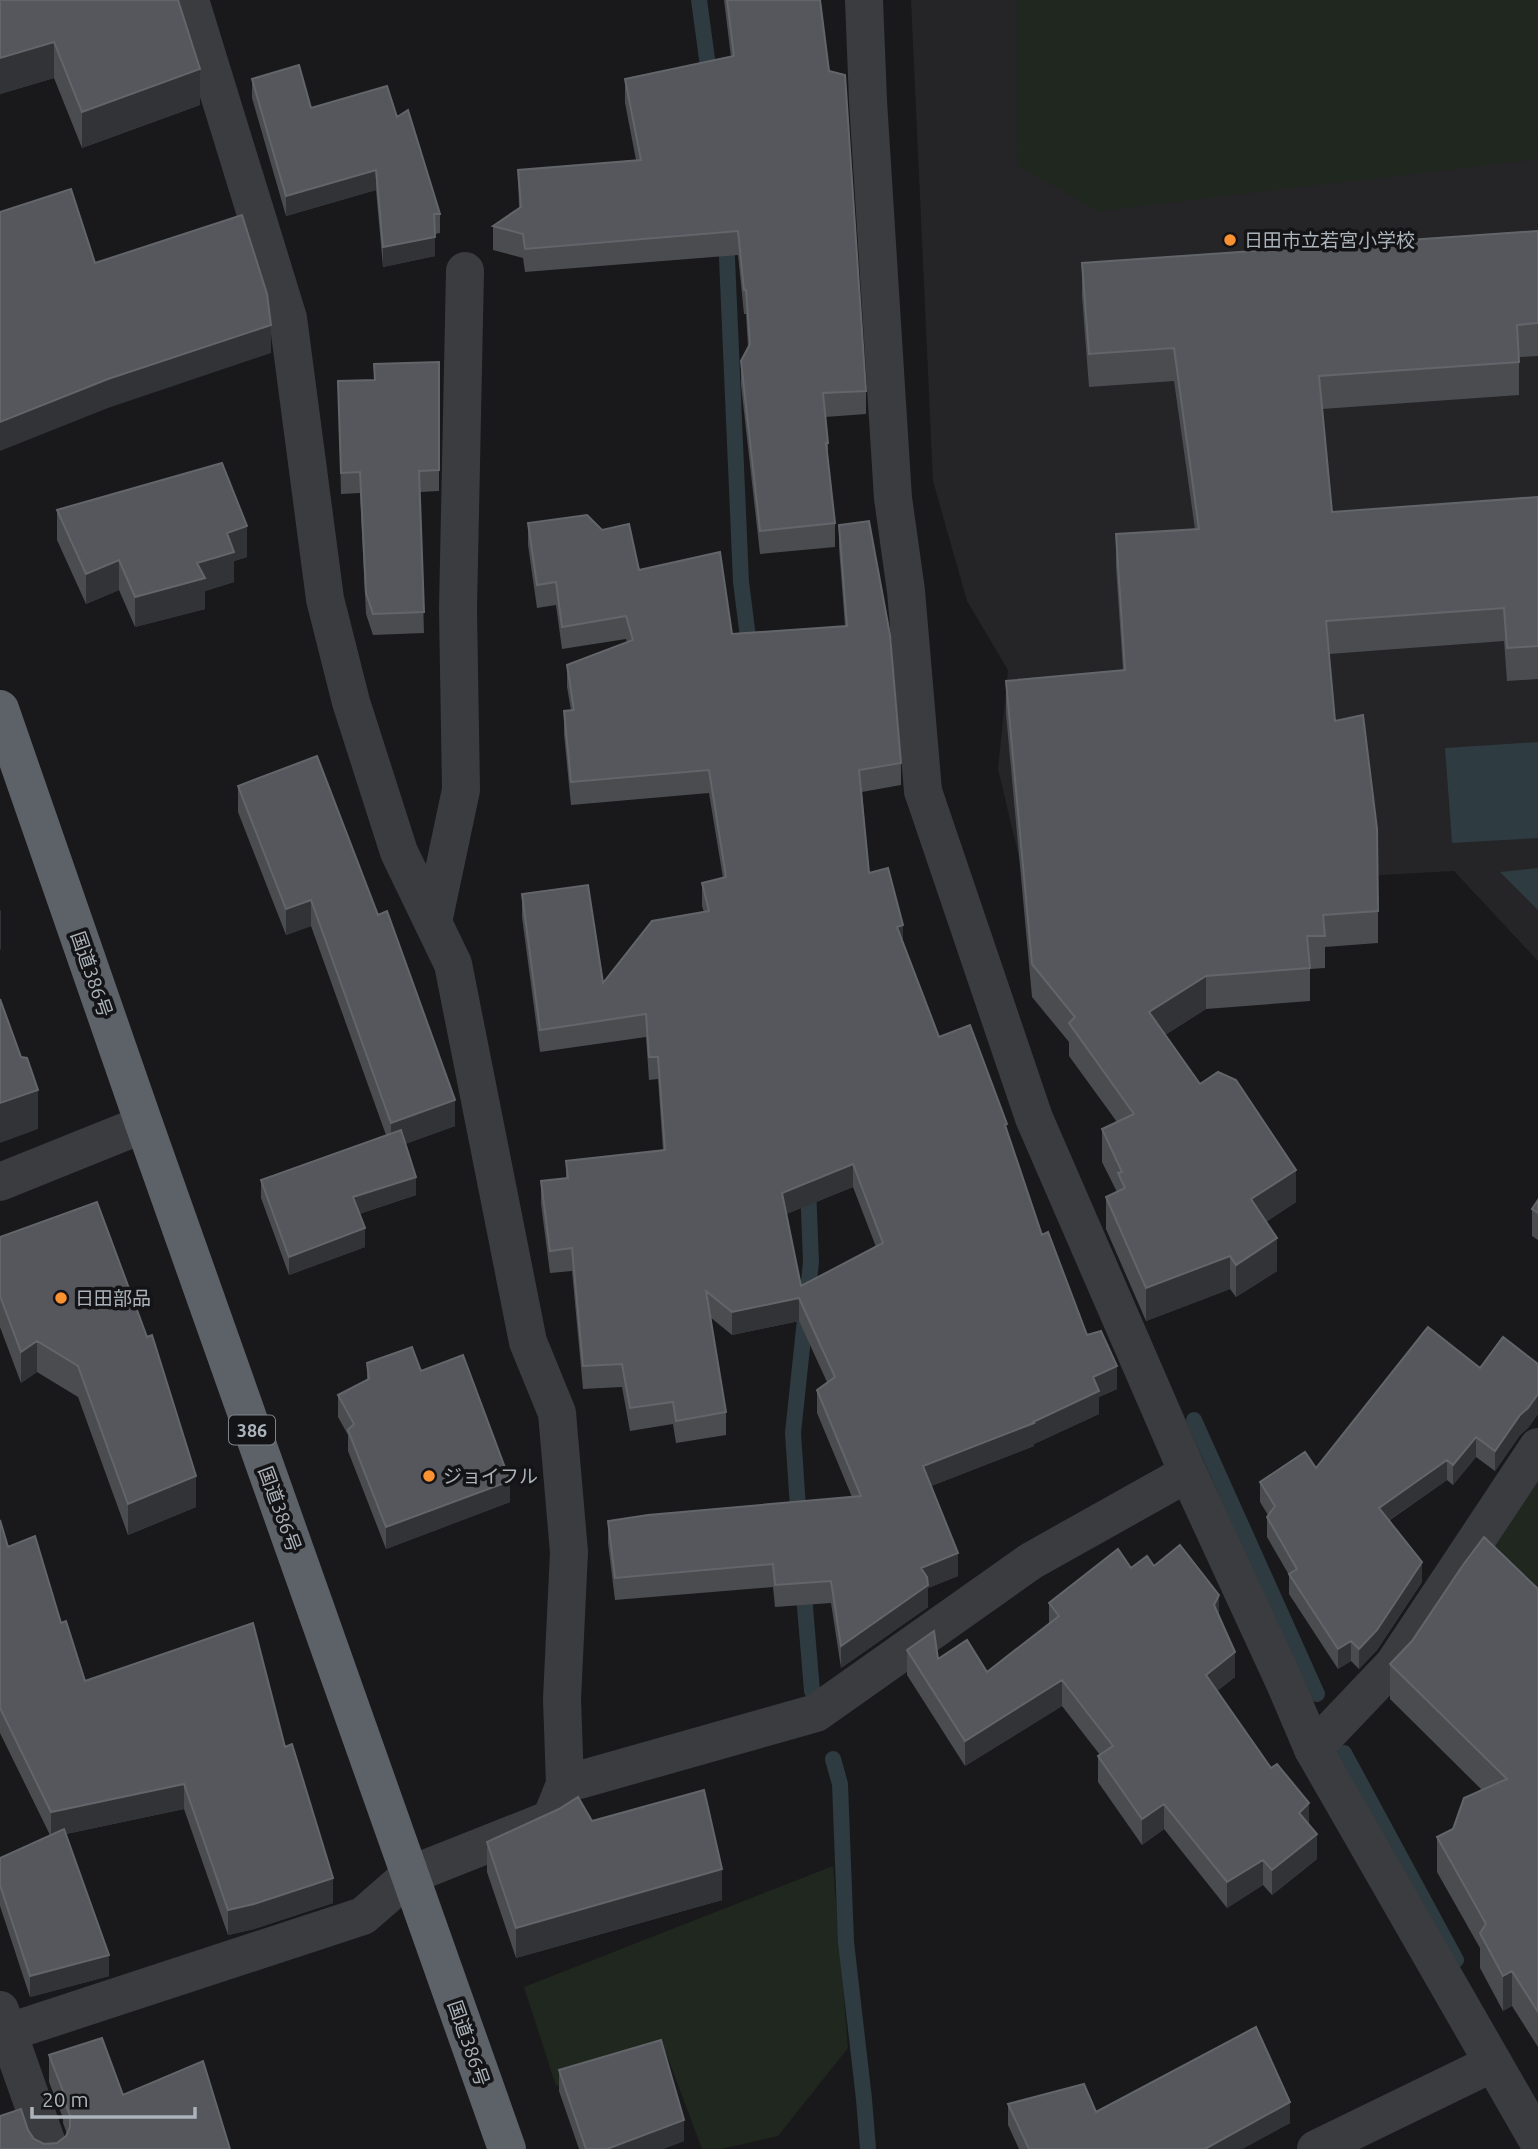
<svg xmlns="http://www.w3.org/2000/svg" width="1538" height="2149" viewBox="0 0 1538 2149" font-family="Ubuntu,'Noto Sans JP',sans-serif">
  <rect width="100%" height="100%" fill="#19191b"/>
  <path fill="#252528" d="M 911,0 L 1538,0 L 1538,961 L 1454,871 L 1028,895 L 998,769 L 1008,670 L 967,601 L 933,481 Z"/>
  <path fill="#1f271e" d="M 1017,0 L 1536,0 L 1538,159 L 1098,211 L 1018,166 Z
    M 1538,1476 L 1538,1607 L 1480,1552 Z
    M 833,1866 L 848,2048 L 778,2136 L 721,2149 L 702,2149 L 666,2053 L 556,2086 L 524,1987 Z"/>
  <path fill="#2e3b40" d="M 1538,742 L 1538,838 L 1452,843 L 1445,748 Z
    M 1538,868 L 1538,910 L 1500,872 Z"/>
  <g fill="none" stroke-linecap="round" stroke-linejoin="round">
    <path stroke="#2e3b40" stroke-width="16" d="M 699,0 L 710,81
      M 726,235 L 741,582 L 750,653
      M 1194,1420 L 1317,1694
      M 799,1523 L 793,1433 L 811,1262 L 808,1186
      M 803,1583 L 812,1691
      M 1344,1753 L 1456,1960
      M 833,1759 L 840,1784 L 846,1942 L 864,2099 L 868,2149"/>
    <path stroke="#3a3c40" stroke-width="38" d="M 190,0 L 288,318 L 325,599 L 351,702 L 399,852 L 453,964 L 528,1342 L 557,1413 L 569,1552 L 562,1699 L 565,1784 L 816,1713 L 1031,1561 L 1188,1473
      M 864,0 L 868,101 L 893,498 L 906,591 L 923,791
      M 433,922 L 461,790 L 458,609 L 465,271
      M 0,1182 L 144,1124
      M 1313,1749 L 1394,1664 L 1538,1447
      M 0,2010 L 49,2149
      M 0,2035 L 363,1916 L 410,1875 L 551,1819 L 565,1784
      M 1316,2149 L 1493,2063"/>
    <path stroke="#3a3c40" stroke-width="38" d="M 923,791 L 1034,1118 L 1188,1473 L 1284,1681 L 1313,1749 L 1538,2141"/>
    <path stroke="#5d6269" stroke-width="38" d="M 0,709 L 144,1124 L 507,2149"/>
  </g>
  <path fill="#4a4c50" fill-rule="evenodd" d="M 0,0 L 200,105 L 82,148 L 54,78 L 0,94 Z
    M 724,0 L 820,0 L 866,391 L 866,414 L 825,417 L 828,443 L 828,460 L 835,523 L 835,547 L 760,554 L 741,385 L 741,361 L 748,347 L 746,314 L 744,314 L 738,255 L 525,272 L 523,258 L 493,250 L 493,226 L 519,208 L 518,170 L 636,160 L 625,103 L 625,79 L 731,57 Z
    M 252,79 L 311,108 L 397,117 L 440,214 L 440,233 L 435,234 L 435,256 L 383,267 L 376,190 L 286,216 L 252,98 Z
    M 1538,231 L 1538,356 L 1519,357 L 1519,395 L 1322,409 L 1332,512 L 1538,497 L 1538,679 L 1507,681 L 1504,641 L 1329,654 L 1335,721 L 1378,911 L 1378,943 L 1325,947 L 1325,968 L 1310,969 L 1310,1001 L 1206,1009 L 1165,1035 L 1200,1084 L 1296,1202 L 1266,1222 L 1277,1271 L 1236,1297 L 1230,1289 L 1146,1321 L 1106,1229 L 1106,1197 L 1117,1192 L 1102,1162 L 1102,1129 L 1117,1122 L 1069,1056 L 1069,1042 L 1032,997 L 1006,714 L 1006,681 L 1123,670 L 1116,567 L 1116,534 L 1195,529 L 1174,381 L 1089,387 L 1082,296 L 1082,263 Z
    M 439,362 L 439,491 L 420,492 L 424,633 L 373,635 L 366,614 L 360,493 L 341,494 L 338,381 L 374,380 L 374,364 Z
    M 57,510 L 247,557 L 234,561 L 234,582 L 205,591 L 205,609 L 135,627 L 119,590 L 86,604 L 57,540 Z
    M 528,523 L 639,570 L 732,634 L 845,626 L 839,548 L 839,525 L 901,763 L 901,785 L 862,792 L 869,873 L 903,944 L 939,1037 L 1007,1132 L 1042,1235 L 1087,1335 L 1117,1389 L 1099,1397 L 1099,1414 L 1034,1444 L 1034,1446 L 931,1486 L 958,1576 L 928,1588 L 928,1607 L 841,1668 L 831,1603 L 775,1607 L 773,1587 L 615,1600 L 608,1543 L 608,1521 L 852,1497 L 817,1413 L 817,1390 L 827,1382 L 799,1321 L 732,1335 L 710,1317 L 726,1412 L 726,1435 L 676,1443 L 673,1424 L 630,1431 L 622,1387 L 583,1389 L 572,1271 L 550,1273 L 541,1204 L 541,1181 L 566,1178 L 566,1161 L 663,1150 L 658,1079 L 649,1080 L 646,1037 L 540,1052 L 522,917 L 522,894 L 603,983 L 704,912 L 702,906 L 702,883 L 723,878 L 709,793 L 571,805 L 564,734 L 564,711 L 571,710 L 567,687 L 567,665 L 627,642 L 626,639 L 562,649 L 556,605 L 537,608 L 528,545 ZM 853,1187 L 876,1247 L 801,1286 L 786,1214 Z
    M 238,786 L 455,1126 L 405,1144 L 416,1195 L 359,1214 L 365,1247 L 289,1275 L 261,1198 L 261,1180 L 386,1135 L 311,926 L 286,935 L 238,812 Z
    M 1538,1200 L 1538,1240 L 1532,1236 L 1532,1209 Z
    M 0,1237 L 196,1507 L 128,1535 L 78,1397 L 37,1372 L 21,1383 L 0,1327 Z
    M 367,1363 L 421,1371 L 510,1502 L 386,1549 L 348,1451 L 348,1435 L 338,1417 L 338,1395 L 367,1380 Z
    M 1538,1364 L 1538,1414 L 1528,1428 L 1520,1435 L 1495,1471 L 1476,1457 L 1453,1485 L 1447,1480 L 1390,1520 L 1422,1582 L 1377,1650 L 1359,1669 L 1351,1661 L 1338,1669 L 1289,1594 L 1289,1575 L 1267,1537 L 1267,1517 L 1268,1515 L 1260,1502 L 1260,1482 L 1316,1468 Z
    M 0,1520 L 8,1547 L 61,1623 L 85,1681 L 285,1747 L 333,1903 L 254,1929 L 228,1935 L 184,1809 L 66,1834 L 109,1976 L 30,1997 L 0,1906 L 0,1858 L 50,1835 L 0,1733 Z
    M 1154,1566 L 1219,1616 L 1235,1677 L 1217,1691 L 1309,1825 L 1317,1859 L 1272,1895 L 1263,1885 L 1227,1908 L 1164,1829 L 1142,1845 L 1098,1782 L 1098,1756 L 1100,1755 L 1062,1706 L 965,1766 L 907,1675 L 907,1650 L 987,1672 L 1049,1624 L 1049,1603 L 1131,1568 Z
    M 1538,1589 L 1538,2047 L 1512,2006 L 1503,2011 L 1480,1968 L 1480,1948 L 1437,1872 L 1437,1837 L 1453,1829 L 1482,1790 L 1390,1699 L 1390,1664 Z
    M 487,1842 L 722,1900 L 516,1958 L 487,1872 Z
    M 49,2055 L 123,2095 L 230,2149 L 0,2149 L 28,2130 L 34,2139 L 44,2144 L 57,2143 L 66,2136 L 67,2134 L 63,2123 L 63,2118 L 49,2082 Z
    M 559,2070 L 684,2141 L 663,2149 L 579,2149 L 559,2091 Z
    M 1008,2104 L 1096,2112 L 1290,2123 L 1242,2149 L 1019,2149 L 1008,2125 Z"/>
  <path fill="#323336" d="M 54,42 L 54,78 L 0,94 L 0,58 Z
    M 200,69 L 200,105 L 82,148 L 82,112 Z
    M 376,170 L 376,190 L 286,216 L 286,196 Z
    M 435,237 L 435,256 L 383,267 L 383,247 Z
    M 271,325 L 271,353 L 108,408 L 0,451 L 0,422 L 108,379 Z
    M 247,526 L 247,557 L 234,561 L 234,582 L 205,591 L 205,609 L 135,627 L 135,597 L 227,533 Z
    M 119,560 L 119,590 L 86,604 L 86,574 Z
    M 311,900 L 311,926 L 286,935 L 286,909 Z
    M 1,910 L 1,949 L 0,950 L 0,911 Z
    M 903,925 L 903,948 L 897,927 Z
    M 1206,976 L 1206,1009 L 1149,1045 L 1149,1012 Z
    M 38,1090 L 38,1129 L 0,1143 L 0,1103 Z
    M 455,1100 L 455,1126 L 391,1149 L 391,1123 Z
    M 853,1164 L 853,1187 L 782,1216 L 782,1193 Z
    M 1296,1170 L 1296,1202 L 1251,1232 L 1251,1199 Z
    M 416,1177 L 416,1195 L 353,1216 L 353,1197 Z
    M 365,1228 L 365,1247 L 289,1275 L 289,1257 Z
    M 1277,1238 L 1277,1271 L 1236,1297 L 1236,1265 Z
    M 1230,1256 L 1230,1289 L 1146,1321 L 1146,1288 Z
    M 799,1298 L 799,1321 L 732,1335 L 732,1312 Z
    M 37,1341 L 37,1372 L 21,1383 L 21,1352 Z
    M 1117,1366 L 1117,1389 L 1099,1397 L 1099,1414 L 1034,1444 L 1034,1446 L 923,1489 L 923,1466 L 1033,1422 L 1093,1377 Z
    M 1538,1394 L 1538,1414 L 1528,1428 L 1520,1435 L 1495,1471 L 1495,1451 L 1520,1415 Z
    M 1476,1437 L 1476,1457 L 1453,1485 L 1453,1465 Z
    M 1447,1460 L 1447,1480 L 1379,1527 L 1379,1508 Z
    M 196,1476 L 196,1507 L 128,1535 L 128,1504 Z
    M 510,1481 L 510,1502 L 386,1549 L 386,1527 Z
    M 958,1553 L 958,1576 L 928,1588 L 928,1607 L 841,1668 L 841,1646 L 921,1568 Z
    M 1422,1562 L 1422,1582 L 1377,1650 L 1359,1669 L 1359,1649 Z
    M 1219,1595 L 1219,1620 L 1214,1605 Z
    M 1351,1641 L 1351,1661 L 1338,1669 L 1338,1649 Z
    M 1235,1652 L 1235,1677 L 1206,1700 L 1206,1675 Z
    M 1062,1680 L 1062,1706 L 965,1766 L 965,1741 Z
    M 184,1784 L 184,1809 L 51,1837 L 51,1812 Z
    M 1309,1803 L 1309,1829 L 1299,1813 Z
    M 1164,1804 L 1164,1829 L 1142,1845 L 1142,1819 Z
    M 1317,1834 L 1317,1859 L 1272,1895 L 1272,1870 Z
    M 1263,1860 L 1263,1885 L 1227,1908 L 1227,1882 Z
    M 722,1869 L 722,1900 L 516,1958 L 516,1928 Z
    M 333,1878 L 333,1903 L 254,1929 L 228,1935 L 228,1910 Z
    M 109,1955 L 109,1976 L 30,1997 L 30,1976 Z
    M 1512,1971 L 1512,2006 L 1503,2011 L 1503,1976 Z
    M 1290,2102 L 1290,2123 L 1242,2149 L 1205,2149 Z
    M 684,2120 L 684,2141 L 663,2149 L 607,2149 Z"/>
  <path fill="#55575c" stroke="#62656a" stroke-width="2" fill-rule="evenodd" d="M 0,0 L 178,0 L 200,69 L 82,112 L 54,42 L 0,58 Z
    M 727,0 L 820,0 L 829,71 L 845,75 L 866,391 L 823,393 L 828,443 L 826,443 L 835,523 L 760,531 L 741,361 L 750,344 L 746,290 L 744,290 L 738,231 L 525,249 L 523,234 L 493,226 L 521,207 L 518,170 L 641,160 L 625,79 L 734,56 Z
    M 299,65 L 311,108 L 387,86 L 397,117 L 408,110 L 440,214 L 434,214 L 435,237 L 383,247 L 376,170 L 286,196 L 252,79 Z
    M 71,189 L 95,263 L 242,215 L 267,294 L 271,325 L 108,379 L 0,422 L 0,212 Z
    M 1538,231 L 1538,323 L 1517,325 L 1519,362 L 1319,376 L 1332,512 L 1538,497 L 1538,646 L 1507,648 L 1504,608 L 1326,621 L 1335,721 L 1363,715 L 1377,829 L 1378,911 L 1323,915 L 1325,936 L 1307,936 L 1310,968 L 1206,976 L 1149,1012 L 1200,1084 L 1218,1072 L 1236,1080 L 1296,1170 L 1251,1199 L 1277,1238 L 1236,1265 L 1230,1256 L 1146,1288 L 1106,1197 L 1125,1188 L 1118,1173 L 1122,1172 L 1102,1129 L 1134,1114 L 1069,1023 L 1075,1017 L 1032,964 L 1006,681 L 1125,670 L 1116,534 L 1199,529 L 1174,348 L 1089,354 L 1082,263 Z
    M 439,362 L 439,470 L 419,471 L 424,612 L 373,614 L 366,593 L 360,472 L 341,473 L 338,381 L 375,380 L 374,364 Z
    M 222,463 L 247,526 L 227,533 L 234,552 L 197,563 L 205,578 L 135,597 L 119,560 L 86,574 L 57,510 Z
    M 587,515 L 602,530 L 629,524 L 639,570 L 720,552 L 732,634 L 847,626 L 839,525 L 869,521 L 890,635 L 901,763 L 859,770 L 869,873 L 888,868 L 903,925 L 897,927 L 939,1037 L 970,1025 L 1007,1124 L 1005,1125 L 1042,1235 L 1048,1232 L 1087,1335 L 1101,1331 L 1117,1366 L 1093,1377 L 1099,1391 L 1033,1422 L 1034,1423 L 923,1466 L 958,1553 L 921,1568 L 927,1577 L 928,1585 L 841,1646 L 831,1581 L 775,1585 L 773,1564 L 615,1578 L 608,1521 L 648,1515 L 861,1496 L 817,1390 L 835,1377 L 799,1298 L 732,1312 L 706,1291 L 726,1412 L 676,1421 L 673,1402 L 630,1408 L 622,1364 L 583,1366 L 572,1248 L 550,1251 L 541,1181 L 568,1178 L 566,1161 L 665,1150 L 658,1057 L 649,1057 L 646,1014 L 540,1030 L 522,894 L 588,885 L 603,983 L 652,921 L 709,911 L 702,883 L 726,877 L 709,770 L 571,782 L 564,711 L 574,710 L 567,665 L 633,640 L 626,616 L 562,627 L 556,582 L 537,585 L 528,523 ZM 853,1164 L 883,1243 L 801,1286 L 782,1193 Z
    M 317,756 L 378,915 L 387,911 L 455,1100 L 391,1123 L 311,900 L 286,909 L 238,786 Z
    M 0,999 L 21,1057 L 27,1058 L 38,1090 L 0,1103 Z
    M 401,1130 L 416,1177 L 353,1197 L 365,1228 L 289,1257 L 261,1180 Z
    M 1538,1200 L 1538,1213 L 1532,1209 Z
    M 97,1202 L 147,1337 L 152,1335 L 196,1476 L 128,1504 L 78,1366 L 37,1341 L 21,1352 L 0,1296 L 0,1237 Z
    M 1428,1327 L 1480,1368 L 1503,1337 L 1538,1364 L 1538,1394 L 1528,1408 L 1520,1415 L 1495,1451 L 1476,1437 L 1453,1465 L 1447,1460 L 1379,1508 L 1422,1562 L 1377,1630 L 1359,1649 L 1351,1641 L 1338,1649 L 1289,1574 L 1297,1569 L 1267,1517 L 1275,1506 L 1260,1482 L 1305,1452 L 1316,1468 Z
    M 412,1347 L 421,1371 L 463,1355 L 510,1481 L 386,1527 L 348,1430 L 354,1424 L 338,1395 L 369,1379 L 367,1363 Z
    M 0,1520 L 8,1547 L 35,1536 L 61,1623 L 66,1621 L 85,1681 L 253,1623 L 285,1747 L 292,1744 L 333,1878 L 254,1904 L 228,1910 L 184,1784 L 51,1812 L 0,1708 Z
    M 1484,1537 L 1538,1589 L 1538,2012 L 1512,1971 L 1503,1976 L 1480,1933 L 1486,1924 L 1437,1837 L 1453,1829 L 1464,1798 L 1507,1779 L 1390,1664 L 1412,1641 L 1463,1565 Z
    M 1180,1545 L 1219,1595 L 1214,1605 L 1235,1652 L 1206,1675 L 1271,1768 L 1277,1764 L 1309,1803 L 1299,1813 L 1317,1834 L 1272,1870 L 1263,1860 L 1227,1882 L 1164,1804 L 1142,1819 L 1098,1756 L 1113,1746 L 1062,1680 L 965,1741 L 907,1650 L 934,1631 L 938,1659 L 967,1640 L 987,1672 L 1059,1616 L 1049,1603 L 1118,1549 L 1131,1568 L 1147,1556 L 1154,1566 Z
    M 704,1790 L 722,1869 L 516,1928 L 487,1842 L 559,1809 L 578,1797 L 592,1821 Z
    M 64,1829 L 109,1955 L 30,1976 L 0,1885 L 0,1858 Z
    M 1256,2027 L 1290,2102 L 1205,2149 L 1029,2149 L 1008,2104 L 1084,2084 L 1096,2112 Z
    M 102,2038 L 123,2095 L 203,2061 L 230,2149 L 0,2149 L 0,2116 L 21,2109 L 28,2130 L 34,2139 L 44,2144 L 57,2143 L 66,2136 L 70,2127 L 70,2116 L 63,2096 L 65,2096 L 49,2055 Z
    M 661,2040 L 684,2120 L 607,2149 L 586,2149 L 559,2070 Z"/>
  <g fill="#fa9232" stroke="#141416" stroke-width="2.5">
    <circle cx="1230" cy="240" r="7"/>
    <circle cx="61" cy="1298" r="7"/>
    <circle cx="429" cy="1476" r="7"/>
  </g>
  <g text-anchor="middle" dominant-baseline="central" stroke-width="7" stroke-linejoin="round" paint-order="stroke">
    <rect fill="#141416" stroke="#7e838a" stroke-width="2" x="229" y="1415.5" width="46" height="29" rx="5"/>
    <g font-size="18" font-weight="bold" fill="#abb3bb">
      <text x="252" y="1430">386</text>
    </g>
    <g font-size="19" fill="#abb3bb" stroke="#141416" text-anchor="start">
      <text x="1244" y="240">日田市立若宮小学校</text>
      <text x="75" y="1298">日田部品</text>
      <text x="443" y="1476">ジョイフル</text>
    </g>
    <g font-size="19" fill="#abb3bb" stroke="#141416">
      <text transform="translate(92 974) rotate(71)">国道386号</text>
      <text transform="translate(280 1509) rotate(70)">国道386号</text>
      <text transform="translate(469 2043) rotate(71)">国道386号</text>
    </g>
  </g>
  <path d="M32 2107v10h163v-10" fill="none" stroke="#abb3bb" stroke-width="3.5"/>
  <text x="42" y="2107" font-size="21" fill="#abb3bb" stroke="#141416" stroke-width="5" paint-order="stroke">20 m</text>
</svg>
